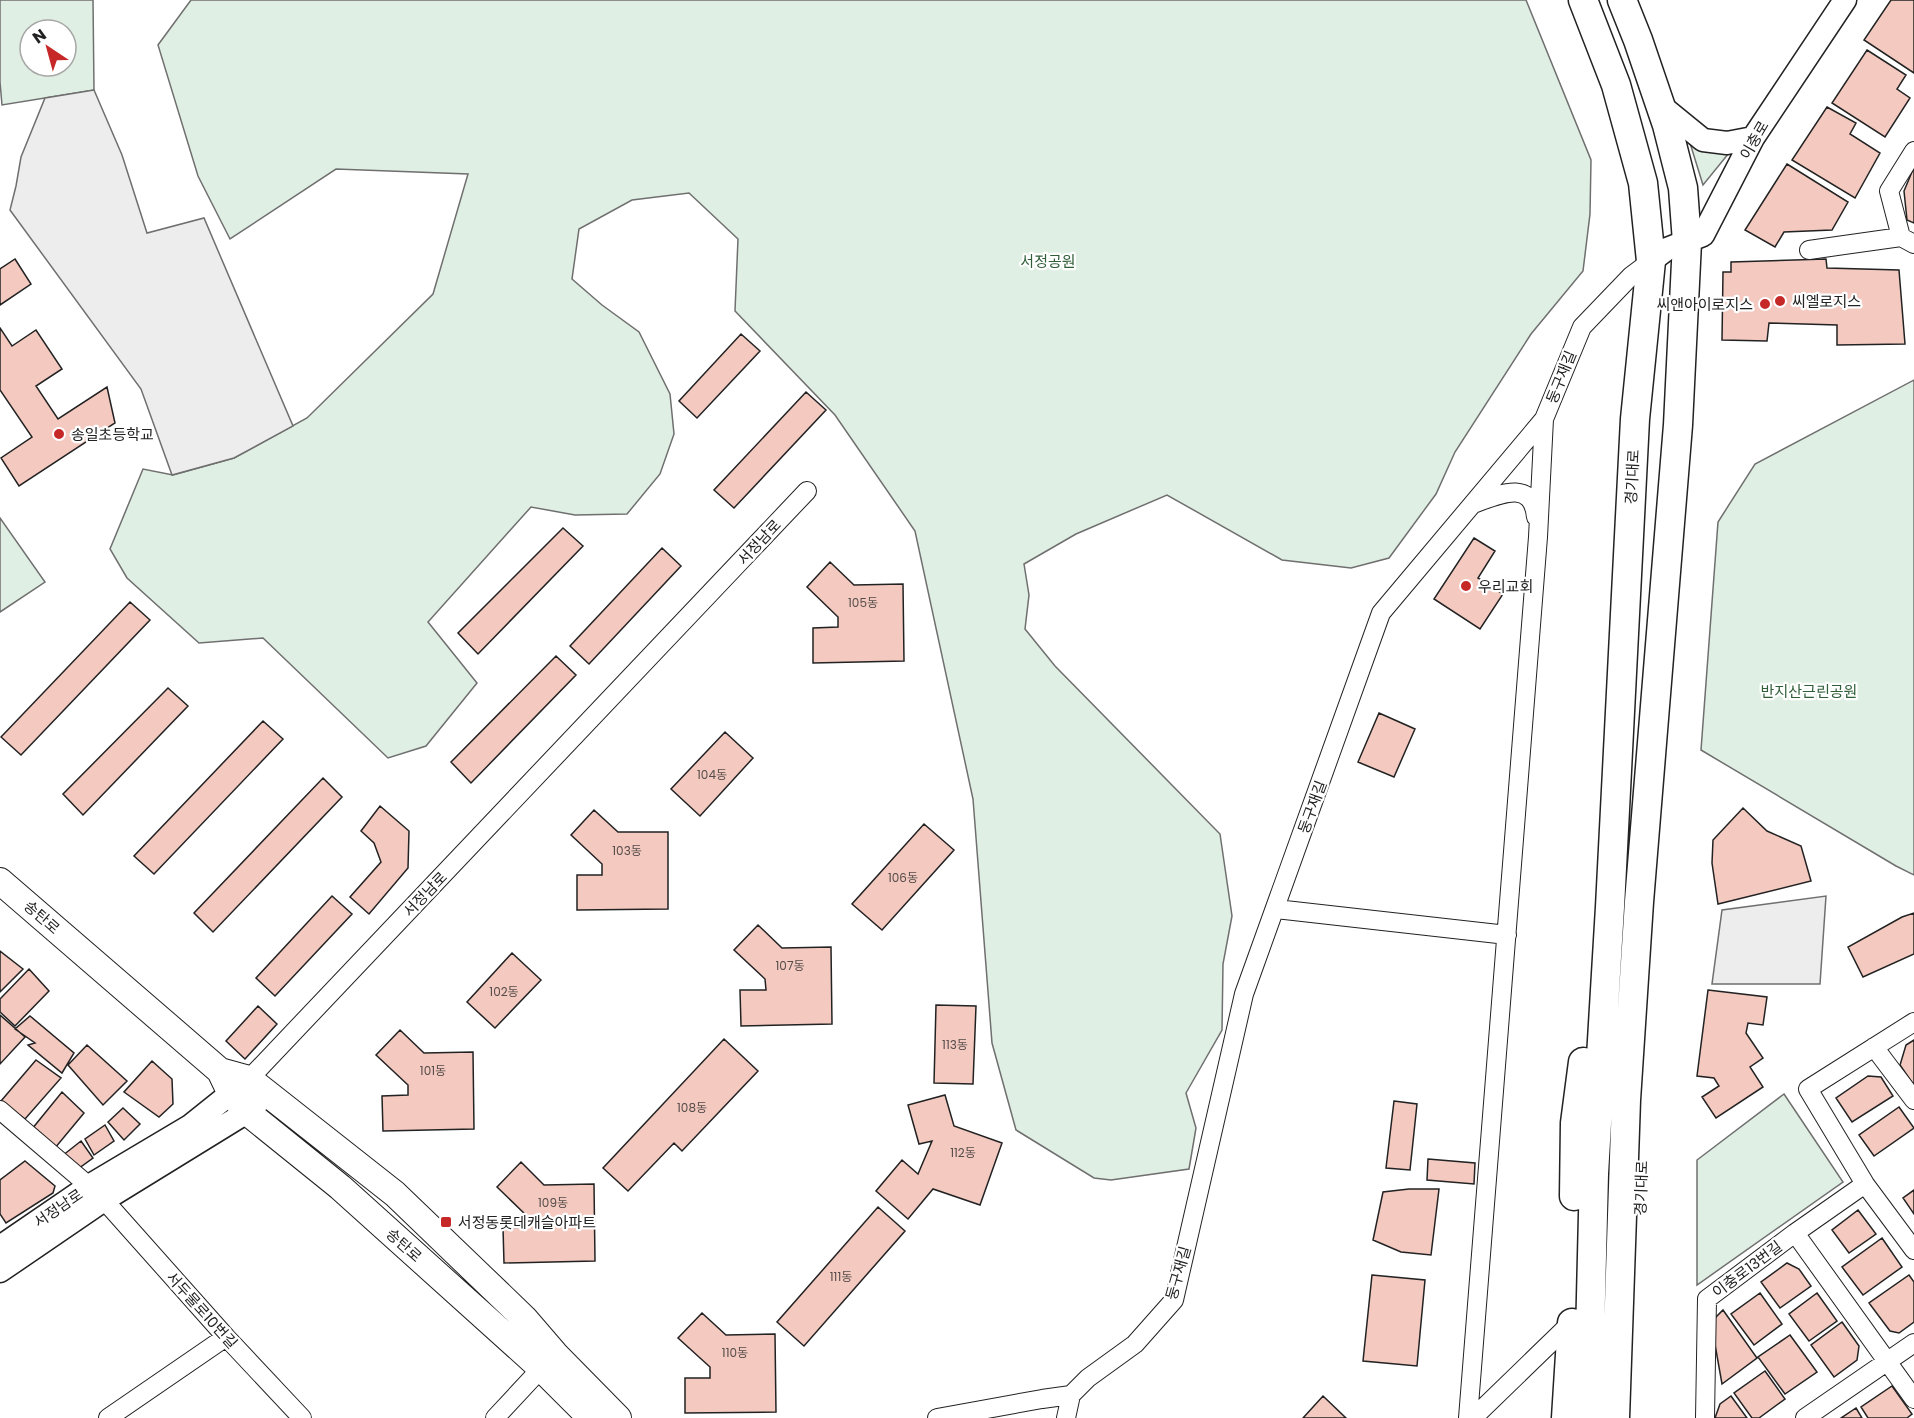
<svg xmlns="http://www.w3.org/2000/svg" width="1914" height="1418" viewBox="0 0 1914 1418" font-family="Poppins,'Noto Sans KR',sans-serif">
  <rect width="100%" height="100%" fill="#fff"/>
  <path fill="#e0efe3" stroke="#6f6f6f" stroke-width="1.5" fill-rule="evenodd" d="M 0,0 L 93,0 L 94,90 L 2,105 L 0,82 ZM 30,30 L 66,30 L 66,66 L 30,66 Z
    M 191,0 L 1526,0 L 1591,160 L 1590,214 L 1583,271 L 1531,334 L 1455,452 L 1436,494 L 1389,558 L 1351,568 L 1282,560 L 1167,495 L 1076,534 L 1024,564 L 1029,595 L 1025,629 L 1055,666 L 1220,834 L 1232,916 L 1223,964 L 1222,1030 L 1186,1093 L 1196,1128 L 1189,1169 L 1111,1180 L 1094,1178 L 1016,1130 L 992,1043 L 973,799 L 915,531 L 835,415 L 735,311 L 738,239 L 689,193 L 632,200 L 579,229 L 572,279 L 602,305 L 639,332 L 670,394 L 674,434 L 660,474 L 627,514 L 575,515 L 531,507 L 428,622 L 477,683 L 426,746 L 388,758 L 263,638 L 199,643 L 127,578 L 110,549 L 143,469 L 173,475 L 234,458 L 307,418 L 433,294 L 468,174 L 336,169 L 230,239 L 198,176 L 158,45 Z
    M 1690,143 L 1729,153 L 1703,185 Z
    M 1914,380 L 1914,875 L 1896,866 L 1701,750 L 1718,522 L 1755,464 Z
    M 0,518 L 45,582 L 0,612 Z
    M 1784,1094 L 1843,1182 L 1697,1285 L 1697,1160 Z"/>
  <path fill="#ededed" stroke="#6f6f6f" stroke-width="1.5" d="M 94,90 L 122,155 L 147,233 L 204,218 L 293,426 L 234,458 L 172,475 L 141,389 L 10,210 L 16,186 L 21,157 L 45,98 Z
    M 1826,896 L 1820,984 L 1712,984 L 1722,910 Z"/>
  <path fill="#f3c9c0" stroke="#222" stroke-width="1.5" d="M 1891,0 L 1914,0 L 1914,73 L 1864,40 Z
    M 1867,50 L 1906,75 L 1897,89 L 1910,98 L 1885,137 L 1832,103 Z
    M 1827,107 L 1856,123 L 1850,134 L 1880,153 L 1855,198 L 1792,160 Z
    M 1787,164 L 1848,202 L 1832,230 L 1784,232 L 1775,247 L 1745,230 Z
    M 1914,167 L 1914,223 L 1907,220 L 1904,191 Z
    M 15,259 L 31,284 L 0,305 L 0,269 Z
    M 1826,259 L 1827,268 L 1899,270 L 1905,344 L 1837,345 L 1837,325 L 1769,323 L 1767,341 L 1722,340 L 1723,272 L 1731,272 L 1731,262 Z
    M 0,328 L 12,346 L 36,330 L 62,369 L 36,386 L 58,419 L 107,387 L 115,423 L 19,486 L 1,458 L 32,437 L 0,390 Z
    M 741,334 L 760,351 L 697,418 L 679,401 Z
    M 806,392 L 826,410 L 734,508 L 714,490 Z
    M 563,528 L 583,546 L 478,654 L 458,633 Z
    M 1474,538 L 1495,551 L 1478,578 L 1503,594 L 1480,629 L 1434,599 Z
    M 662,548 L 681,566 L 589,664 L 570,646 Z
    M 830,562 L 854,585 L 903,584 L 904,661 L 813,663 L 813,628 L 838,627 L 838,617 L 807,587 Z
    M 130,602 L 150,620 L 21,755 L 1,737 Z
    M 556,656 L 576,675 L 471,783 L 451,762 Z
    M 168,688 L 188,706 L 83,815 L 63,794 Z
    M 1379,713 L 1415,729 L 1394,777 L 1358,762 Z
    M 263,721 L 283,739 L 154,874 L 134,856 Z
    M 725,732 L 753,758 L 700,816 L 671,789 Z
    M 323,778 L 342,797 L 213,932 L 194,913 Z
    M 380,806 L 409,831 L 408,868 L 369,914 L 350,897 L 381,862 L 374,843 L 361,831 Z
    M 1743,808 L 1767,831 L 1801,846 L 1811,881 L 1718,904 L 1712,863 L 1713,840 Z
    M 594,810 L 618,832 L 668,832 L 668,909 L 577,910 L 577,875 L 602,875 L 602,864 L 571,835 Z
    M 924,824 L 954,850 L 882,930 L 852,904 Z
    M 332,896 L 352,914 L 275,996 L 256,978 Z
    M 1914,913 L 1914,954 L 1863,977 L 1848,947 L 1902,917 Z
    M 758,925 L 782,948 L 831,947 L 832,1024 L 741,1026 L 740,990 L 766,990 L 765,979 L 734,950 Z
    M 0,951 L 23,969 L 0,992 Z
    M 512,953 L 541,980 L 495,1028 L 467,1002 Z
    M 29,969 L 49,991 L 15,1026 L 0,1012 L 0,999 Z
    M 1708,990 L 1767,997 L 1763,1025 L 1748,1023 L 1746,1033 L 1763,1058 L 1750,1067 L 1763,1087 L 1716,1118 L 1702,1097 L 1719,1086 L 1714,1078 L 1697,1076 Z
    M 936,1005 L 976,1006 L 973,1084 L 934,1083 Z
    M 258,1006 L 277,1024 L 245,1059 L 226,1041 Z
    M 0,1015 L 25,1037 L 0,1064 Z
    M 30,1016 L 74,1053 L 62,1073 L 28,1045 L 35,1043 L 15,1029 Z
    M 400,1030 L 424,1053 L 473,1052 L 474,1129 L 383,1131 L 382,1096 L 408,1095 L 408,1085 L 376,1055 Z
    M 724,1039 L 758,1071 L 682,1151 L 674,1143 L 628,1191 L 603,1168 Z
    M 1914,1040 L 1914,1084 L 1913,1084 L 1900,1065 L 1906,1045 Z
    M 87,1045 L 127,1081 L 103,1105 L 68,1065 Z
    M 36,1060 L 61,1078 L 25,1119 L 1,1101 Z
    M 152,1061 L 172,1079 L 173,1104 L 159,1117 L 124,1092 Z
    M 1868,1076 L 1881,1077 L 1893,1096 L 1852,1122 L 1836,1098 Z
    M 62,1092 L 84,1113 L 55,1148 L 32,1129 Z
    M 945,1095 L 954,1126 L 1002,1143 L 980,1205 L 933,1189 L 908,1219 L 876,1191 L 902,1160 L 918,1174 L 932,1141 L 919,1144 L 908,1105 Z
    M 1394,1101 L 1417,1104 L 1410,1170 L 1386,1168 Z
    M 1899,1107 L 1914,1128 L 1874,1156 L 1859,1135 Z
    M 123,1108 L 140,1124 L 124,1140 L 108,1122 Z
    M 105,1125 L 114,1141 L 94,1155 L 85,1139 Z
    M 81,1141 L 93,1158 L 75,1171 L 62,1156 Z
    M 1428,1159 L 1475,1163 L 1474,1184 L 1427,1180 Z
    M 25,1161 L 55,1186 L 53,1193 L 6,1223 L 0,1214 L 0,1180 Z
    M 521,1162 L 544,1185 L 594,1184 L 595,1261 L 504,1263 L 503,1228 L 528,1227 L 528,1217 L 497,1187 Z
    M 1409,1189 L 1439,1189 L 1431,1255 L 1401,1252 L 1373,1240 L 1383,1192 Z
    M 1914,1190 L 1914,1214 L 1903,1198 Z
    M 878,1207 L 905,1231 L 804,1346 L 777,1322 Z
    M 1858,1210 L 1876,1234 L 1849,1253 L 1832,1230 Z
    M 1882,1238 L 1902,1267 L 1863,1295 L 1842,1267 Z
    M 1787,1263 L 1799,1269 L 1811,1286 L 1780,1308 L 1761,1282 Z
    M 1372,1275 L 1425,1280 L 1417,1366 L 1363,1361 Z
    M 1909,1275 L 1914,1282 L 1914,1322 L 1899,1333 L 1890,1331 L 1869,1303 Z
    M 1760,1293 L 1782,1324 L 1754,1345 L 1731,1314 Z
    M 1817,1293 L 1837,1321 L 1809,1341 L 1789,1314 Z
    M 1723,1310 L 1757,1358 L 1722,1384 L 1711,1322 Z
    M 702,1313 L 726,1335 L 775,1334 L 776,1412 L 685,1413 L 685,1378 L 710,1378 L 710,1367 L 678,1338 Z
    M 1842,1322 L 1859,1346 L 1857,1360 L 1834,1377 L 1811,1345 Z
    M 1790,1335 L 1817,1372 L 1785,1394 L 1758,1357 Z
    M 1765,1371 L 1785,1399 L 1759,1418 L 1752,1418 L 1734,1393 Z
    M 1892,1386 L 1912,1414 L 1907,1418 L 1868,1418 L 1861,1407 Z
    M 1323,1396 L 1346,1418 L 1303,1418 Z
    M 1731,1396 L 1747,1418 L 1715,1418 L 1720,1404 Z
    M 1856,1408 L 1862,1418 L 1841,1418 Z"/>
  <g fill="none" stroke-linecap="round" stroke-linejoin="round">
    <defs>
      <path id="minor" d="M 1914,151 L 1889,191 L 1901,237 L 1914,244
        M 1809,250 L 1901,237
        M 1473,504 C 1496,496 1532,477 1536,517
        M 1276,909 L 1507,935
        M 1914,1022 L 1808,1089 L 1865,1184 L 1914,1250
        M 1874,1047 L 1914,1100
        M 249,1079 L 807,491
        M 0,1110 L 89,1186
        M 104,1200 L 226,1337 L 302,1418
        M 1795,1233 L 1914,1399
        M 108,1418 L 226,1337
        M 495,1418 L 549,1360
        M 937,1418 L 1042,1399 L 1071,1395 L 1088,1378 L 1135,1344 L 1174,1300 L 1244,994 L 1381,613 L 1544,419 L 1582,327 L 1631,276 L 1651,261
        M 1066,1418 L 1071,1395
        M 1468,1418 L 1538,537 L 1544,419
        M 1473,1418 L 1572,1322
        M 1705,1418 L 1707,1299 L 1795,1233 L 1865,1184
        M 1805,1418 L 1914,1343"/>
      <path id="tertiary" d="M 1660,105 L 1703,140 L 1727,143 L 1753,138
        M 1651,261 L 1667,249 L 1703,235 L 1753,138 L 1845,0
        M 0,1247 L 89,1186 L 190,1126 L 245,1082
        M 0,1271 L 104,1200 L 247,1112 L 259,1101"/>
      <path id="secondary" d="M 0,881 L 220,1071 L 249,1079 L 395,1194 L 524,1318 L 555,1354 L 618,1418
        M 220,1071 L 231,1094 L 247,1112 L 340,1187 L 541,1368 L 591,1418"/>
      <path id="primary" d="M 1583,0 L 1616,85 L 1643,183 L 1651,261 L 1635,419 L 1610,907 L 1594,1174 L 1588,1418
        M 1574,1196 L 1575,1123 L 1583,1062
        M 1566,1418 L 1572,1323
        M 1615,1418 L 1626,1100 L 1639,902 L 1678,425 L 1687,242 L 1683,188 L 1667,125 L 1638,40 L 1622,0"/>
    </defs>
    <use href="#minor" stroke="#222" stroke-width="20"/>
    <use href="#tertiary" stroke="#222" stroke-width="25"/>
    <use href="#secondary" stroke="#222" stroke-width="28"/>
    <use href="#primary" stroke="#222" stroke-width="31"/>
    <use href="#minor" stroke="#fff" stroke-width="18"/>
    <use href="#tertiary" stroke="#fff" stroke-width="22"/>
    <use href="#secondary" stroke="#fff" stroke-width="26"/>
    <use href="#primary" stroke="#fff" stroke-width="28"/>
  </g>
  <g fill="#c62828" stroke="#fff" stroke-width="2">
    <circle cx="1780" cy="301" r="6"/>
    <circle cx="1765" cy="304" r="6"/>
    <circle cx="59" cy="434" r="6"/>
    <circle cx="1466" cy="586" r="6"/>
    <rect x="440" y="1216" width="12" height="12" rx="3"/>
  </g>
  <g text-anchor="middle" dominant-baseline="central" stroke-width="4.5" stroke-linejoin="round" paint-order="stroke">
    <g font-size="12" fill="#564c4a">
      <text x="863" y="602">105동</text>
      <text x="712" y="774">104동</text>
      <text x="627" y="850">103동</text>
      <text x="903" y="877">106동</text>
      <text x="790" y="965">107동</text>
      <text x="504" y="991">102동</text>
      <text x="955" y="1044">113동</text>
      <text x="433" y="1070">101동</text>
      <text x="692" y="1107">108동</text>
      <text x="963" y="1152">112동</text>
      <text x="553" y="1202">109동</text>
      <text x="841" y="1276">111동</text>
      <text x="735" y="1352">110동</text>
    </g>
    <g font-size="15" fill="#222" stroke="#fff">
      <text transform="translate(1754 140) rotate(-60)">이충로</text>
      <text transform="translate(1561 377) rotate(-68)">둥구재길</text>
      <text transform="translate(1632 477) rotate(-87)">경기대로</text>
      <text transform="translate(759 542) rotate(-47)">서정남로</text>
      <text transform="translate(1312 807) rotate(-70)">둥구재길</text>
      <text transform="translate(425 894) rotate(-46)">서정남로</text>
      <text transform="translate(42 917) rotate(41)">송탄로</text>
      <text transform="translate(1641 1188) rotate(-88)">경기대로</text>
      <text transform="translate(58 1208) rotate(-34)">서정남로</text>
      <text transform="translate(404 1245) rotate(42)">송탄로</text>
      <text transform="translate(1747 1269) rotate(-37)">이충로13번길</text>
      <text transform="translate(1178 1273) rotate(-74)">둥구재길</text>
      <text transform="translate(202 1310) rotate(48)">서두물로10번길</text>
    </g>
    <g font-size="15" fill="#2f5e38" stroke="#fff">
      <text x="1048" y="261">서정공원</text>
      <text x="1809" y="691">반지산근린공원</text>
    </g>
    <g font-size="15" fill="#222" stroke="#fff" text-anchor="start">
      <text x="1792" y="301">씨엘로지스</text>
      <text x="1753" y="304" text-anchor="end">씨앤아이로지스</text>
      <text x="71" y="434">송일초등학교</text>
      <text x="1478" y="586">우리교회</text>
      <text x="458" y="1222">서정동롯데캐슬아파트</text>
    </g>
  </g>
  <g transform="translate(48 48) rotate(324)"><circle r="28" fill="#ffffff" stroke="#a7a7a7" stroke-width="1.5"/>
  <path d="M0-4.5L10 22L0 15L-10 22Z" fill="#c62828"/>
  <text y="-9" font-size="16" font-weight="bold" text-anchor="middle" fill="#222222">N</text>
  </g>
</svg>
